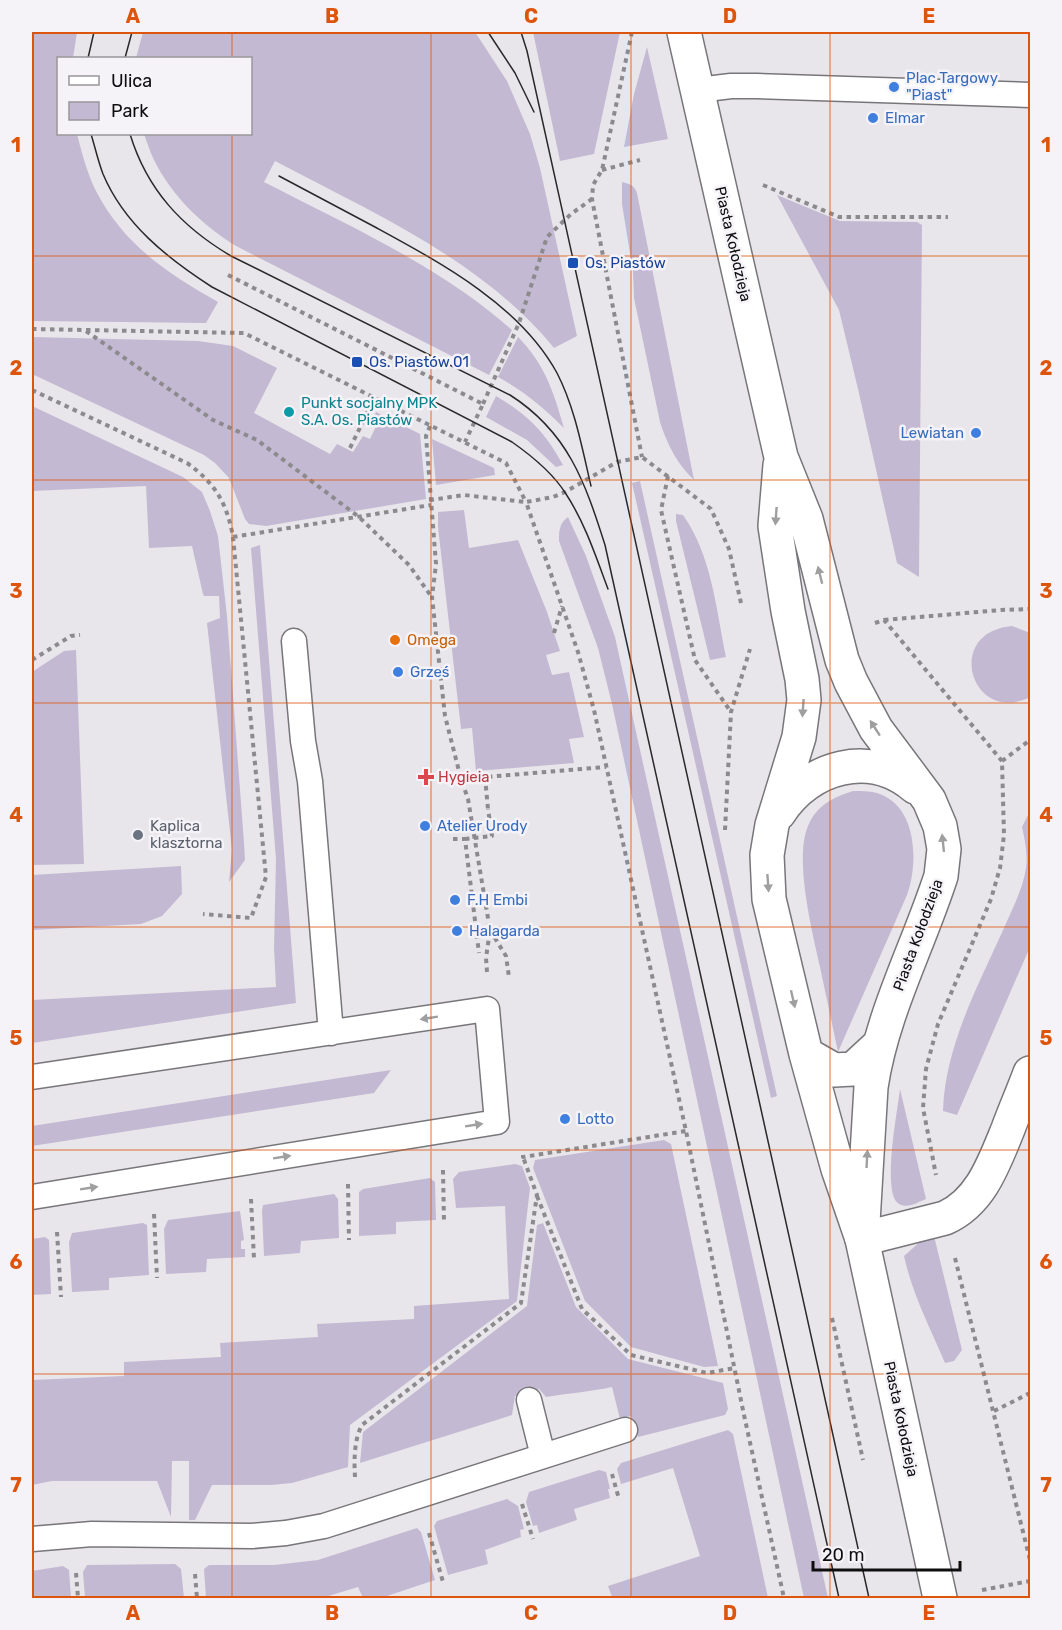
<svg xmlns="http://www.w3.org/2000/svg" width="1062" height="1630" viewBox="0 0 1062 1630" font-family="Rubik,sans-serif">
  <rect width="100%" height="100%" fill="#e8e6ea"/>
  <path fill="#c4b9d3" d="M 32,32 L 77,32 L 73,58 L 58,58 L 58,134 L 77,134 C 82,153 87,173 96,191 C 124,245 167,273 218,302 L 206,323 L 32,321 Z
    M 143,32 L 475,32 L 507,81 L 530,134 L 540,168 L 577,336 L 554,348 C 482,260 373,213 275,161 L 264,182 C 332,217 402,249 465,293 C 481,304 497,317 512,330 L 489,375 L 236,246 C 202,225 172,196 154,160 C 150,152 147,142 144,134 L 250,134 L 250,58 L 136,58 Z
    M 533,32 L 620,32 L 594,154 L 560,161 Z
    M 647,47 L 668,139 L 624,147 L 634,94 Z
    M 622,182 C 630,184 634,185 637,193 L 694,480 C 677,464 667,444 660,422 L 634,298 L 633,272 L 622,204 Z
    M 777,195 L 840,221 L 917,222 L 922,225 L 919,577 L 897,563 L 858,389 L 839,310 Z
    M 32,337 L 198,341 L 233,346 L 277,368 L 254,413 L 330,454 L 337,444 L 353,452 L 363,436 L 370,439 L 379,420 L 374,417 L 376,412 L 420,434 L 426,499 L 266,526 L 249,524 L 245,519 L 229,478 L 215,463 L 204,455 L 32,374 Z
    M 518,337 C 545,364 554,393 564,428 C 544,408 524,391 498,377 Z
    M 496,396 C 528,415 545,432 563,465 L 556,467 L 527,440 L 486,417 Z
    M 32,406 L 183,477 L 202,492 L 210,511 L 218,536 L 227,616 L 244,843 L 245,860 L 229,882 L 232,850 L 207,623 L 220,618 L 219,596 L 204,596 L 203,594 L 192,546 L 149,548 L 146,486 L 32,491 Z
    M 432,439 L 494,468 L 495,475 L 436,485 Z
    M 640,481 L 777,1096 L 771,1098 L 632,483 Z
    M 464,510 L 469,548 L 518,540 L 547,612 L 560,651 L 546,655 L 552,675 L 569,672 L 584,737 L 569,739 L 574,763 L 476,771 L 472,728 L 461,729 L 438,527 L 438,512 Z
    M 676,514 L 683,515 C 712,556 716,609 726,657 L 710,660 L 676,521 Z
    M 568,517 L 586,556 L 615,637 L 828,1598 L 804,1598 L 612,704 L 598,648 L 559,541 C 559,532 559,523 568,517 Z
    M 260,545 L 296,1003 L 32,1043 L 32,1000 L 276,987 L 274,948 L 276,859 L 251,548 Z
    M 1012,626 L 1030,633 L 1030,697 C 971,726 943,632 1012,626 Z
    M 76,650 L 84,864 L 32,865 L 32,672 L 64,651 Z
    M 853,791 C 861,791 869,791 877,793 C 917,805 919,862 907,895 L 838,1052 C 832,1024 826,995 820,967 C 812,931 794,859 808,826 C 816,806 833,797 853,791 Z
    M 1030,811 L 1030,947 L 957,1115 L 943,1111 C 945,1046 978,986 1004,928 C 1012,909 1023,889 1026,868 C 1028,854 1025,841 1022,827 Z
    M 181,866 L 182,894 L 162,916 L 141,924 L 32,930 L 32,875 Z
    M 391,1070 L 374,1093 L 32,1146 L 32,1126 Z
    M 900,1089 L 926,1199 C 918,1202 908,1209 899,1204 C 881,1195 898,1108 900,1089 Z
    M 664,1140 L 671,1144 L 718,1366 L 704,1367 L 631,1347 L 585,1301 L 533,1168 L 535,1160 Z
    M 515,1164 L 522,1166 L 530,1188 L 517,1301 L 350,1425 L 348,1467 L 292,1483 L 271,1485 L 212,1485 L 195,1520 L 189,1520 L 189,1461 L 172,1461 L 171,1517 L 157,1481 L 52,1481 L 32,1485 L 32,1380 L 124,1376 L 124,1362 L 221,1357 L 220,1343 L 318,1337 L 317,1324 L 414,1319 L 414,1306 L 509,1299 L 505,1206 L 456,1208 L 453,1179 L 459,1172 Z
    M 430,1178 L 435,1182 L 436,1220 L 396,1222 L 396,1234 L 359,1236 L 359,1192 L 363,1189 Z
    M 334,1194 L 338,1199 L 339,1238 L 301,1241 L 300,1253 L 264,1256 L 262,1211 L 263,1205 Z
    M 240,1211 L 244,1240 L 241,1241 L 241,1249 L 245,1249 L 245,1257 L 207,1259 L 206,1272 L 166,1274 L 164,1229 L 168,1220 Z
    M 143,1223 L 147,1225 L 149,1275 L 109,1278 L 109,1290 L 72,1292 L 69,1242 L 72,1233 Z
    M 543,1223 L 576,1307 L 628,1359 L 723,1383 L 728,1409 L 725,1415 L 638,1437 L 631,1416 L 620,1419 L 612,1387 C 590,1392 568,1393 546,1397 L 539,1389 L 515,1396 L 512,1415 L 360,1463 L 363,1432 L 527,1306 L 537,1225 Z
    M 934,1236 L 962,1350 L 954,1361 L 945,1363 C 930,1328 912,1293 904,1256 L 922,1240 Z
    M 45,1237 L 49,1240 L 51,1294 L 32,1295 L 32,1239 Z
    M 728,1430 L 733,1434 L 768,1598 L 610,1598 L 612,1597 L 608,1586 L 700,1556 L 673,1468 L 621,1484 L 617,1469 L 621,1463 Z
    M 599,1470 L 606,1472 L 610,1489 L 608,1489 L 610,1498 L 574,1509 L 577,1520 L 539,1533 L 537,1525 L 533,1526 L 526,1502 L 529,1492 Z
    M 507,1499 L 518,1506 L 524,1529 L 520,1530 L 521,1537 L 485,1550 L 488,1564 L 448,1575 L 434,1526 L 437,1521 Z
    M 417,1528 L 421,1532 L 435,1580 L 381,1598 L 363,1598 L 358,1587 L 322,1598 L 206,1598 L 204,1569 L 209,1565 L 274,1565 L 318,1560 Z
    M 175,1564 L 181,1569 L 184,1598 L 140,1598 L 139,1597 L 85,1598 L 83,1572 L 87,1565 Z
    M 63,1566 L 69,1570 L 71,1598 L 32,1598 L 32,1571 Z"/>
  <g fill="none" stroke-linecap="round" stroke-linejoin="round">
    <defs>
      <path id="lane" d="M 698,90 L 731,86 L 757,86 L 1030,95
        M 294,641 L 303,741 L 310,781 L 331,1033
        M 32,1077 L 487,1009 L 497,1122 L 32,1197
        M 529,1400 L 543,1456
        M 32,1539 L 92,1534 L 252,1536 L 286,1533 L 324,1526 L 625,1430"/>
      <path id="street" d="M 862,1239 L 945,1218 C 981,1202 994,1163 1008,1129 C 1015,1110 1023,1092 1030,1073"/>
      <path id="secondary" d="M 684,32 L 781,457 L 806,519 L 842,660 L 851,682 L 876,729 L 929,800 L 940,826 L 944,849 L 941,876 C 918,947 882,1013 871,1087 L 862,1239
        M 780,465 L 775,526 L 788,611 L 802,679 L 804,700 L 799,737 L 772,825 L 767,855 L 769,899 L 806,1054 L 838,1169 L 862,1239 L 940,1598
        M 779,813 C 809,766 871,749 915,787
        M 806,1054 L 834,1070 L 853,1069 L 879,1045"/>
    </defs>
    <use href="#lane" stroke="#78767a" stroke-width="27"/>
    <use href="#street" stroke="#78767a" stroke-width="36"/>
    <use href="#secondary" stroke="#78767a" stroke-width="36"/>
    <path stroke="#8c8a8d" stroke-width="4" stroke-dasharray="4.5 4.5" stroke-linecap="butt" d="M 632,32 L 602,170 L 593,185 L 592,199 L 642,457
      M 602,170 L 640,160
      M 763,185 L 839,217 L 948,217
      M 228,275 L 483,404 L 465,442
      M 32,329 L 244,333 L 506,463 L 526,502
      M 86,331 L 213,420 L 257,440 L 359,517 L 409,565 L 431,596
      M 32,390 L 187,463 C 215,483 227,503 233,537 L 266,877 L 251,918 L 203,914
      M 483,404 L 519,323 L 547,237 L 571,214 L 592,199
      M 430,426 L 426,436 L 431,500
      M 350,448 L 375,397
      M 668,476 L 661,510 L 695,660 L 731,712
      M 233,537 L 431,505
      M 741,603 L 729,549 L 711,509 L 642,457 L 617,462 L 565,492 L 553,497 L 526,502 L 578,652 L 594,710 L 686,1131 L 744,1415 L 784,1598
      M 884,620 L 1001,610 L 1030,609
      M 875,623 L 884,620 L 1002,761 L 1004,835 L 1000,868 L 991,899 L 938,1024 L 926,1069 L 923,1108 L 936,1175
      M 554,633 L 562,606
      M 32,660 L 71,636 L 80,635
      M 1002,761 L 1030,740
      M 485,777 L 488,809
      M 461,779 L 606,767
      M 725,830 L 731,712 L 750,649
      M 453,839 L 465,839 L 479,953
      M 490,930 L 506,956 L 509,977
      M 487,972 L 486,958 L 490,930 L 468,799 L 461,779 L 445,716 L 432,597 L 436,564 L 431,500 L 464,495 L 526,502
      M 523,1155 L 523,1157 L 686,1131
      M 443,1170 L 444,1222
      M 348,1184 L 349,1240
      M 537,1196 L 582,1309 L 631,1355 L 707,1373 L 735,1368
      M 251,1199 L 254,1259
      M 154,1214 L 157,1278
      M 57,1232 L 61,1297
      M 955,1258 L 1030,1560
      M 832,1318 L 863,1460
      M 994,1411 L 1030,1393
      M 612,1474 L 619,1499
      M 355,1477 C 354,1461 354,1439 362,1425 L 521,1303 L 537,1195 L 523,1157
      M 522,1504 L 533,1539
      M 429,1533 L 443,1582
      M 76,1573 L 78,1598
      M 195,1574 L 197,1598
      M 982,1590 L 1030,1581"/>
    <use href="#lane" stroke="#fff" stroke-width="24"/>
    <use href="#street" stroke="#fff" stroke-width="33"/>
    <use href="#secondary" stroke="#fff" stroke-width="33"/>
    <path stroke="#2a292a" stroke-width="1.5" d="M 488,32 L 515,73 L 534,112
      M 521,32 L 527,51 L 869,1598
      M 88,58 L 94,32
      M 125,58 L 132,32
      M 91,134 C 95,147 98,161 103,174 C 124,224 167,258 212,287 L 512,442 C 532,456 553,473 566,494 C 585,523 596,557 608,589
      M 130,134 C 147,190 182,227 231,256 L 510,395 C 568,432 585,482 605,545 L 839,1598
      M 279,176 C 311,193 343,210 375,227 C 441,263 520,305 557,373 C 575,408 582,448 591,486"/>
    <path stroke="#8c8a8d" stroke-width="4" stroke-dasharray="4.5 4.5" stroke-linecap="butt" d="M 465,839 L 492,836 L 488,809"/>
  </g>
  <defs><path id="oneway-solid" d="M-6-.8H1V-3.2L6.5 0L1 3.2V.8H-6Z" transform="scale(1.5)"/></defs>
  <g fill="#9f9f9f">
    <use href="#oneway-solid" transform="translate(776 516) rotate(94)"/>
    <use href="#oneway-solid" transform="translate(820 575) rotate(-104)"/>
    <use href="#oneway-solid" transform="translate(803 708) rotate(94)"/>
    <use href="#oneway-solid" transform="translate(875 728) rotate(-123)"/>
    <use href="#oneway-solid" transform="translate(943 843) rotate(-96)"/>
    <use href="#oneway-solid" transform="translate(768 883) rotate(86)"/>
    <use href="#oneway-solid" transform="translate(793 999) rotate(77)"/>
    <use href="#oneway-solid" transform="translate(429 1018) rotate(171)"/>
    <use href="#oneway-solid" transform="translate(474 1125) rotate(-9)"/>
    <use href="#oneway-solid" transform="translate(282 1157) rotate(-9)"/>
    <use href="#oneway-solid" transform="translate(867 1159) rotate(-87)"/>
    <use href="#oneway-solid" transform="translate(89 1188) rotate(-9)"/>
  </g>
  <path fill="none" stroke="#dd550c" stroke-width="1.5" stroke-opacity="0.55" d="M 232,32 L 232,58M 431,32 L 431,1598M 631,32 L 631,1598M 830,32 L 830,1598M 232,134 L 232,1598M 32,256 L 1030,256M 32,480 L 1030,480M 32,703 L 1030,703M 32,927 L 1030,927M 32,1150 L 1030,1150M 32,1374 L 1030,1374"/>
  <g fill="#3f7fe0" stroke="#f5f3f8" stroke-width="2">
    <circle cx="894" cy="87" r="6"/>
    <circle cx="873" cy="118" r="6"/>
    <circle cx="976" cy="433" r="6"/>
    <circle cx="398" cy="672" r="6"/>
    <circle cx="425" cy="826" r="6"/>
    <circle cx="455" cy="900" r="6"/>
    <circle cx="457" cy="931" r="6"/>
    <circle cx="565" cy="1119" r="6"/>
  </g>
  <g fill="#1a4fb4" stroke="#f5f3f8" stroke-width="2">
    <rect x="567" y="257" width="12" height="12" rx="3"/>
    <rect x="351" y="356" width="12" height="12" rx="3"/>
  </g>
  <circle fill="#0f9aa8" stroke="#f5f3f8" stroke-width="2" cx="289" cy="412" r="6"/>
  <circle fill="#e8710a" stroke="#f5f3f8" stroke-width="2" cx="395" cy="640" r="6"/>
  <path fill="#e0444e" stroke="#f5f3f8" stroke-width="2" d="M423 768h6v6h6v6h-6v6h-6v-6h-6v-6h6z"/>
  <circle fill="#6b7280" stroke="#f5f3f8" stroke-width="2" cx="138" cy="835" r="6"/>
  <g text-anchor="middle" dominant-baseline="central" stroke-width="5" stroke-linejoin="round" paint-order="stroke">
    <g font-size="15" fill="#366cbe" stroke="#f5f3f8" text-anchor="start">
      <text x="906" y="78">Plac Targowy<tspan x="906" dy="17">"Piast"</tspan></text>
      <text x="885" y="118">Elmar</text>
      <text x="964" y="433" text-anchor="end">Lewiatan</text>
      <text x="410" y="672">Grześ</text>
      <text x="437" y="826">Atelier Urody</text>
      <text x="467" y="900">F.H Embi</text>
      <text x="469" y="931">Halagarda</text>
      <text x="577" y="1119">Lotto</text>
    </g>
    <g font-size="15" fill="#0f0e0f" stroke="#f5f3f8">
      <text transform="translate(733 244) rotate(77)">Piasta Kołodzieja</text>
      <text transform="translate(918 935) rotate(-70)">Piasta Kołodzieja</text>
      <text transform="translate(901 1419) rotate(78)">Piasta Kołodzieja</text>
    </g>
    <g font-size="15" fill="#164399" stroke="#f5f3f8" text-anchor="start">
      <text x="585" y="263">Os. Piastów</text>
      <text x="369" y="362">Os. Piastów 01</text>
    </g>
    <g font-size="15" fill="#0d838f" stroke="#f5f3f8" text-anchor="start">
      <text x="301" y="403">Punkt socjalny MPK<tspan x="301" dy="17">S.A. Os. Piastów</tspan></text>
    </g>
    <g font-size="15" fill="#c56008" stroke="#f5f3f8" text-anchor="start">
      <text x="407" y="640">Omega</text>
    </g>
    <g font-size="15" fill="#be3a42" stroke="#f5f3f8" text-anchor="start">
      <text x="438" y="777">Hygieia</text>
    </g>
    <g font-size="15" fill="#5b616d" stroke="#f5f3f8" text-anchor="start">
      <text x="150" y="826">Kaplica<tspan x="150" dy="17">klasztorna</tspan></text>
    </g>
  </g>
  <rect width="1062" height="1630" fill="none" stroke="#f5f3f8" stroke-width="66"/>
  <rect x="57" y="57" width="195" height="78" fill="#f5f3f8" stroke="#99979b" stroke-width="1.5"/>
  <rect x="69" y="76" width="30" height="9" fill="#ffffff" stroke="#99979b" stroke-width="1.5"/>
  <text x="111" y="87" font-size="18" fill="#0f0e0f">Ulica</text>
  <rect x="69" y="102" width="30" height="18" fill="#c4b9d3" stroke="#99979b" stroke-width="1.5"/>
  <text x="111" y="117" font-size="18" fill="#0f0e0f">Park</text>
  <path d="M813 1561v9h147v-9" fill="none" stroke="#0f0e0f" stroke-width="3"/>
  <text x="822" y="1561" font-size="18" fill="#0f0e0f" stroke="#f5f3f8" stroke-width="4.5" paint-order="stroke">20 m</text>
  <rect x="33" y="33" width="996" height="1564" fill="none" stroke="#dd550c" stroke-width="2"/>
  <g font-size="20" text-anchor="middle" font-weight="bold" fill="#dd550c">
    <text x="133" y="23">A</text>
    <text x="332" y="23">B</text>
    <text x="531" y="23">C</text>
    <text x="730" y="23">D</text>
    <text x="929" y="23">E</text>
    <text x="16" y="152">1</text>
    <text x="1046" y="152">1</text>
    <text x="16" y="375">2</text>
    <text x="1046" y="375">2</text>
    <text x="16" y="598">3</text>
    <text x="1046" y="598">3</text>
    <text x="16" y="822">4</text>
    <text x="1046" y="822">4</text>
    <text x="16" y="1045">5</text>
    <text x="1046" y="1045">5</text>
    <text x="16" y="1269">6</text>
    <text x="1046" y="1269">6</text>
    <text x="16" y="1492">7</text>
    <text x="1046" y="1492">7</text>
    <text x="133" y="1620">A</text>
    <text x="332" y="1620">B</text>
    <text x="531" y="1620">C</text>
    <text x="730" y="1620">D</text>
    <text x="929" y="1620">E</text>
  </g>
</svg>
